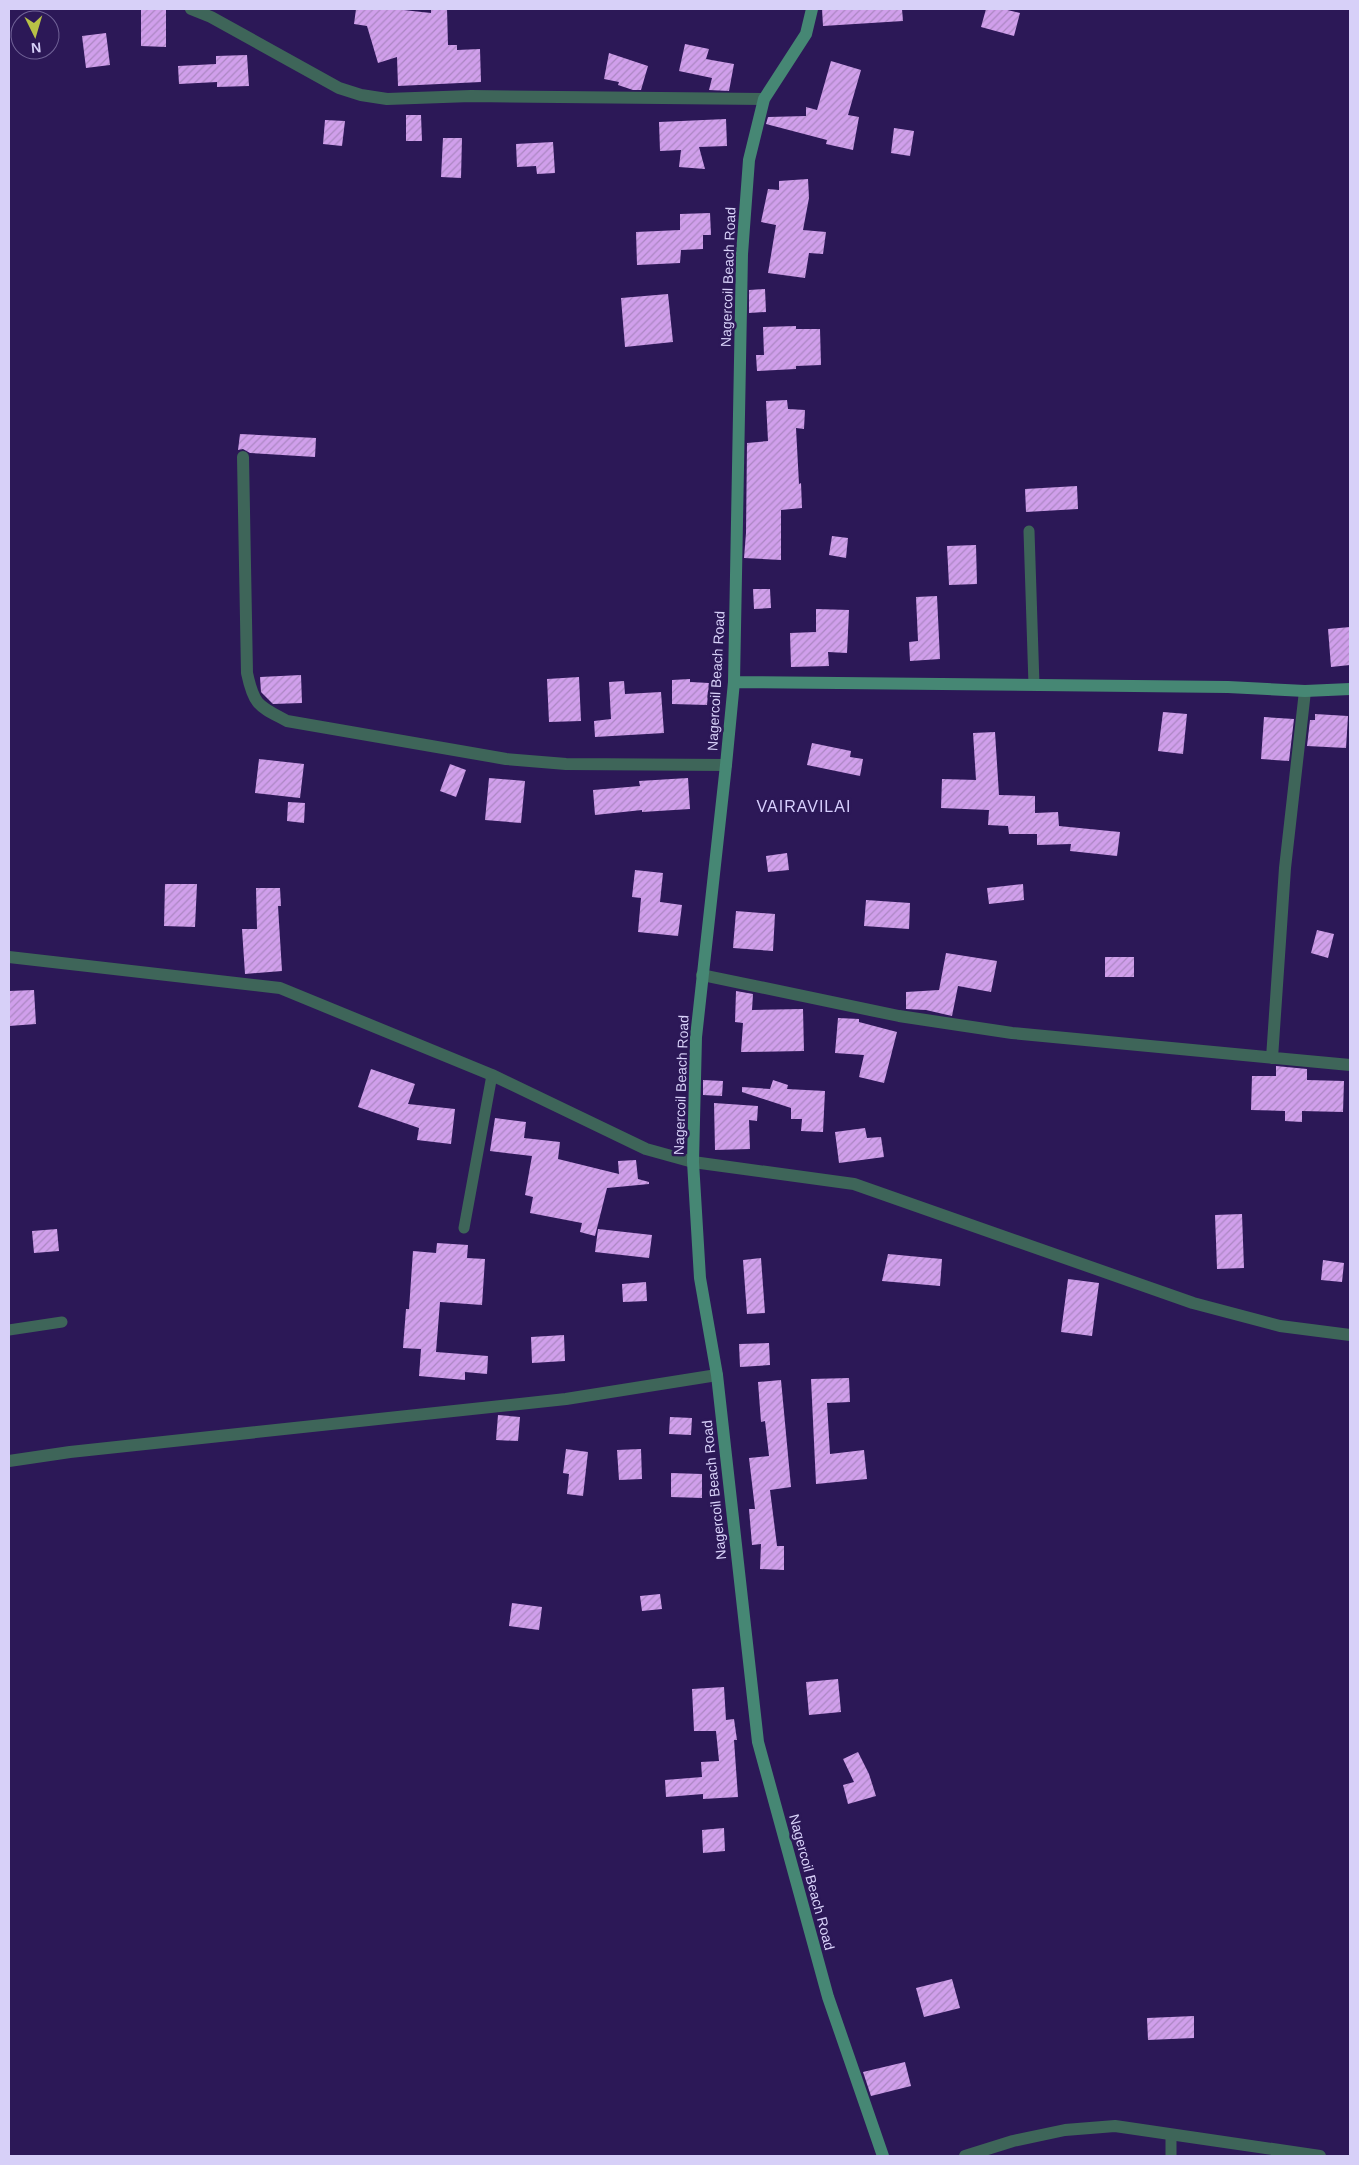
<svg xmlns="http://www.w3.org/2000/svg" width="1359" height="2165" viewBox="0 0 1359 2165" font-family="Arial,sans-serif">
  <defs>
    <pattern id="building-hatch" width="6" height="6" patternUnits="userSpaceOnUse" patternTransform="scale(1.25)"><rect width="6" height="6" fill="#d09feb"/><path d="M-1 1l2-2M0 6l6-6M5 7l2-2" fill="none" stroke="#ac87c3"/></pattern>
  </defs>
  <rect width="100%" height="100%" fill="#2c1857"/>
  <path fill="url(#building-hatch)" d="M 356,9 L 394,9 L 431,13 L 431,9 L 447,9 L 448,45 L 457,45 L 457,50 L 480,49 L 481,82 L 398,86 L 397,57 L 378,63 L 367,26 L 354,24 Z
    M 822,9 L 902,9 L 903,21 L 823,26 Z
    M 986,9 L 1003,9 L 1020,13 L 1014,36 L 981,27 Z
    M 141,10 L 166,10 L 166,47 L 141,46 Z
    M 106,33 L 110,65 L 86,68 L 82,36 Z
    M 685,44 L 709,49 L 706,59 L 734,64 L 729,91 L 709,90 L 712,78 L 679,71 Z
    M 609,53 L 648,66 L 641,90 L 633,90 L 618,85 L 619,82 L 604,79 Z
    M 247,55 L 249,86 L 217,87 L 217,82 L 179,84 L 178,66 L 216,64 L 216,56 Z
    M 831,61 L 861,70 L 848,115 L 859,117 L 853,150 L 826,144 L 827,140 L 766,124 L 768,117 L 806,116 L 806,107 L 817,110 Z
    M 406,115 L 421,115 L 422,141 L 406,141 Z
    M 726,119 L 727,146 L 699,147 L 705,169 L 679,167 L 681,150 L 660,151 L 659,122 Z
    M 325,120 L 345,121 L 342,146 L 323,144 Z
    M 894,128 L 914,131 L 910,156 L 891,153 Z
    M 443,138 L 462,138 L 461,178 L 441,177 Z
    M 553,142 L 555,173 L 537,174 L 536,166 L 517,167 L 516,144 Z
    M 808,179 L 809,198 L 803,230 L 826,232 L 823,254 L 809,253 L 805,278 L 768,273 L 776,225 L 761,222 L 768,189 L 779,190 L 779,181 Z
    M 710,213 L 711,235 L 703,235 L 703,249 L 681,250 L 680,263 L 637,265 L 636,232 L 680,230 L 680,214 Z
    M 765,289 L 766,312 L 749,313 L 749,290 Z
    M 668,294 L 673,342 L 625,347 L 621,298 Z
    M 796,326 L 796,329 L 820,329 L 821,365 L 796,366 L 796,369 L 757,371 L 756,355 L 764,355 L 763,327 Z
    M 787,400 L 788,409 L 805,410 L 804,429 L 796,428 L 799,484 L 801,483 L 802,508 L 781,510 L 781,560 L 744,558 L 746,533 L 747,443 L 768,441 L 766,401 Z
    M 240,434 L 316,438 L 315,457 L 250,453 L 243,449 L 238,450 Z
    M 1077,486 L 1078,509 L 1026,512 L 1025,489 Z
    M 832,536 L 848,538 L 846,558 L 829,555 Z
    M 976,545 L 977,584 L 949,585 L 947,546 Z
    M 753,589 L 770,589 L 771,608 L 754,609 Z
    M 937,596 L 940,659 L 910,661 L 909,642 L 918,641 L 916,597 Z
    M 816,609 L 849,610 L 847,653 L 828,652 L 829,666 L 791,667 L 790,633 L 816,632 Z
    M 1350,627 L 1350,665 L 1331,667 L 1328,629 Z
    M 301,675 L 302,703 L 273,704 L 261,692 L 260,677 Z
    M 579,677 L 581,721 L 549,722 L 547,679 Z
    M 690,679 L 690,682 L 709,683 L 707,705 L 672,704 L 672,680 Z
    M 624,681 L 625,694 L 661,692 L 664,733 L 595,737 L 594,721 L 611,719 L 609,682 Z
    M 1163,712 L 1187,714 L 1183,754 L 1158,751 Z
    M 1315,714 L 1348,716 L 1346,748 L 1307,746 L 1310,720 L 1315,720 Z
    M 1264,717 L 1294,719 L 1289,761 L 1261,759 Z
    M 995,732 L 999,795 L 1035,796 L 1035,813 L 1058,812 L 1059,826 L 1120,832 L 1117,856 L 1070,851 L 1071,844 L 1037,845 L 1037,834 L 1009,834 L 1008,826 L 988,825 L 989,810 L 941,808 L 942,779 L 976,780 L 973,733 Z
    M 812,743 L 851,751 L 850,757 L 863,759 L 860,776 L 807,765 Z
    M 259,759 L 304,764 L 300,798 L 255,793 Z
    M 450,764 L 466,770 L 456,797 L 440,791 Z
    M 489,778 L 525,781 L 521,823 L 485,820 Z
    M 688,778 L 690,809 L 642,812 L 642,810 L 595,815 L 593,790 L 640,786 L 639,781 Z
    M 288,802 L 305,803 L 304,823 L 287,821 Z
    M 787,853 L 789,870 L 768,872 L 766,856 Z
    M 635,870 L 663,873 L 660,902 L 682,905 L 678,936 L 638,932 L 641,898 L 632,897 Z
    M 165,884 L 197,884 L 195,927 L 164,926 Z
    M 1023,884 L 1024,900 L 989,904 L 987,888 Z
    M 256,888 L 280,888 L 281,906 L 278,906 L 282,971 L 245,974 L 242,929 L 257,929 Z
    M 866,900 L 910,903 L 909,929 L 864,926 Z
    M 736,911 L 775,914 L 773,951 L 733,948 Z
    M 1317,930 L 1334,934 L 1328,958 L 1311,953 Z
    M 946,953 L 997,961 L 991,992 L 958,986 L 952,1016 L 926,1010 L 906,1009 L 906,992 L 939,990 Z
    M 1105,957 L 1134,957 L 1134,977 L 1105,977 Z
    M 34,990 L 36,1024 L 9,1026 L 9,991 Z
    M 736,991 L 753,994 L 752,1010 L 803,1009 L 804,1051 L 741,1052 L 743,1023 L 735,1022 Z
    M 838,1018 L 859,1019 L 859,1022 L 897,1032 L 884,1083 L 859,1077 L 864,1055 L 835,1053 Z
    M 1276,1066 L 1307,1069 L 1307,1080 L 1344,1081 L 1343,1112 L 1302,1111 L 1302,1122 L 1285,1121 L 1285,1111 L 1251,1110 L 1252,1076 L 1276,1076 Z
    M 371,1069 L 415,1084 L 408,1104 L 455,1109 L 451,1144 L 417,1140 L 419,1128 L 358,1107 Z
    M 703,1080 L 723,1081 L 722,1096 L 703,1095 Z
    M 773,1080 L 788,1085 L 787,1089 L 825,1091 L 823,1132 L 801,1131 L 802,1119 L 791,1119 L 791,1108 L 742,1092 L 742,1087 L 770,1089 Z
    M 714,1103 L 758,1106 L 757,1121 L 749,1120 L 750,1149 L 715,1150 Z
    M 495,1118 L 526,1122 L 524,1138 L 560,1142 L 558,1159 L 619,1174 L 618,1161 L 636,1160 L 638,1179 L 649,1182 L 649,1184 L 607,1188 L 595,1236 L 580,1232 L 582,1223 L 530,1213 L 533,1197 L 525,1195 L 532,1156 L 490,1151 Z
    M 865,1128 L 867,1138 L 881,1137 L 884,1157 L 839,1163 L 835,1132 Z
    M 1242,1214 L 1244,1268 L 1217,1269 L 1215,1215 Z
    M 57,1229 L 59,1251 L 34,1253 L 32,1231 Z
    M 598,1229 L 652,1235 L 649,1258 L 595,1252 Z
    M 437,1243 L 468,1245 L 467,1258 L 485,1259 L 482,1305 L 440,1302 L 436,1352 L 488,1356 L 487,1374 L 465,1372 L 465,1380 L 419,1376 L 421,1349 L 403,1348 L 406,1309 L 409,1309 L 413,1251 L 436,1253 Z
    M 888,1254 L 942,1259 L 940,1286 L 882,1281 Z
    M 761,1258 L 765,1313 L 747,1314 L 743,1260 Z
    M 1323,1260 L 1344,1263 L 1342,1282 L 1321,1280 Z
    M 1068,1279 L 1099,1283 L 1092,1336 L 1061,1332 Z
    M 646,1282 L 647,1301 L 623,1302 L 622,1284 Z
    M 564,1335 L 565,1361 L 532,1363 L 531,1337 Z
    M 769,1343 L 770,1365 L 740,1367 L 739,1344 Z
    M 849,1378 L 850,1402 L 827,1403 L 830,1454 L 864,1450 L 867,1479 L 816,1484 L 811,1379 Z
    M 781,1380 L 791,1487 L 770,1490 L 777,1546 L 784,1546 L 784,1570 L 760,1569 L 761,1544 L 752,1545 L 749,1509 L 755,1509 L 749,1458 L 769,1456 L 765,1421 L 761,1422 L 758,1382 Z
    M 498,1415 L 520,1417 L 518,1441 L 496,1440 Z
    M 670,1417 L 692,1418 L 691,1435 L 669,1434 Z
    M 566,1449 L 588,1452 L 583,1496 L 567,1494 L 569,1474 L 563,1473 Z
    M 641,1449 L 642,1479 L 619,1480 L 617,1450 Z
    M 671,1473 L 702,1474 L 702,1498 L 671,1497 Z
    M 660,1594 L 662,1609 L 642,1611 L 640,1596 Z
    M 512,1603 L 542,1607 L 539,1630 L 509,1626 Z
    M 838,1679 L 841,1712 L 809,1715 L 806,1682 Z
    M 724,1687 L 726,1720 L 734,1719 L 737,1740 L 734,1740 L 738,1797 L 703,1799 L 703,1794 L 666,1797 L 665,1780 L 702,1777 L 701,1762 L 719,1761 L 716,1731 L 694,1731 L 692,1689 Z
    M 858,1752 L 869,1774 L 876,1796 L 848,1804 L 843,1785 L 854,1782 L 843,1759 Z
    M 724,1828 L 725,1851 L 703,1853 L 702,1830 Z
    M 952,1979 L 960,2008 L 924,2017 L 916,1988 Z
    M 1194,2016 L 1194,2038 L 1148,2040 L 1147,2018 Z
    M 905,2062 L 911,2086 L 871,2096 L 863,2072 Z"/>
  <g fill="none" stroke-linecap="round" stroke-linejoin="round">
    <path stroke="#3e6559" stroke-width="11" d="M 1029,531 L 1034,685
      M 464,1228 L 492,1075
      M 9,1330 L 62,1322
      M 1171,2135 L 1171,2156"/>
    <path stroke="#3e6559" stroke-width="12" d="M 191,9 L 211,17 L 339,88 L 361,95 L 387,99 L 471,96 L 764,99
      M 243,457 L 247,673 C 254,706 259,706 287,721 L 506,759 L 566,764 L 726,765
      M 9,957 L 280,988 L 492,1075 L 646,1149 L 693,1162 L 854,1184 L 1193,1303 L 1280,1326 L 1350,1335
      M 702,975 L 899,1016 L 1012,1033 L 1350,1065
      M 1272,1058 L 1285,868 L 1305,691
      M 9,1461 L 70,1452 L 566,1399 L 717,1375
      M 965,2156 L 1013,2141 L 1065,2130 L 1115,2126 L 1320,2156"/>
    <path stroke="#468774" stroke-width="12" d="M 812,9 L 806,34 L 764,99 L 749,160 L 742,254 L 734,682 L 726,765 L 696,1037 L 693,1162 L 700,1278 L 717,1375 L 758,1742 L 828,1997 L 883,2156
      M 734,682 L 1228,687 L 1305,691 L 1350,689"/>
  </g>
  <g text-anchor="middle" dominant-baseline="central" stroke-width="5" stroke-linejoin="round" paint-order="stroke">
    <g font-size="14" fill="#d7d0f8" stroke="#2c1857">
      <text transform="translate(728 277) rotate(-88)">Nagercoil Beach Road</text>
      <text transform="translate(716 681) rotate(-87)">Nagercoil Beach Road</text>
      <text transform="translate(681 1085) rotate(-88)">Nagercoil Beach Road</text>
      <text transform="translate(714 1490) rotate(-96)">Nagercoil Beach Road</text>
      <text transform="translate(812 1882) rotate(75)">Nagercoil Beach Road</text>
    </g>
    <g font-size="16" letter-spacing="1" fill="#d7cffe" stroke="#2c1857">
      <text x="804" y="806">VAIRAVILAI</text>
    </g>
  </g>
  <rect width="1359" height="2165" fill="none" stroke="#d7d0f8" stroke-width="20"/>
  <g transform="translate(35 35) rotate(175)"><circle r="24" fill="#2c1857" stroke="#706297"/>
  <path d="M0-4L9 19L0 12L-9 19Z" fill="#b8c146"/>
  <text y="-8" font-size="14" font-weight="bold" text-anchor="middle" fill="#d7d0f8">N</text>
  </g>
</svg>
